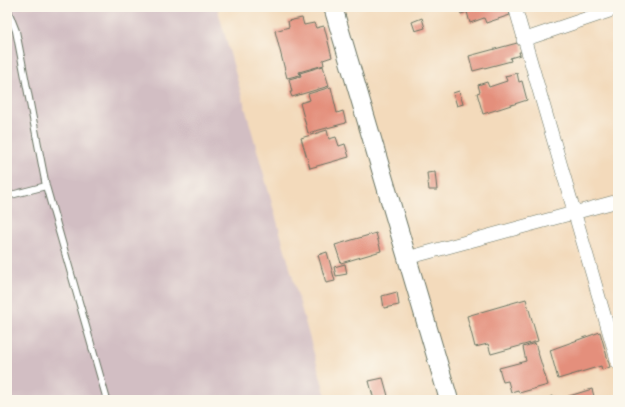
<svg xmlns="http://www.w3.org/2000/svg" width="625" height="407" viewBox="0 0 625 407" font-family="Dekko,sans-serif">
  <rect width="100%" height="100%" fill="#fbf7ec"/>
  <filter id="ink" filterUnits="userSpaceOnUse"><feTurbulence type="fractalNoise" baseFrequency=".025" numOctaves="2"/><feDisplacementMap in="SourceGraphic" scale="8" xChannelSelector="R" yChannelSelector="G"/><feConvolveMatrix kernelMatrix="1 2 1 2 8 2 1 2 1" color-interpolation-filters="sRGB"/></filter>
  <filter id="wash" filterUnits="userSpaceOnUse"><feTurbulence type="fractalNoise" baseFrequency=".012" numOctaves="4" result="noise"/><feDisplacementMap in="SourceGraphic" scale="16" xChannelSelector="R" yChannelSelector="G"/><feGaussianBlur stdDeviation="0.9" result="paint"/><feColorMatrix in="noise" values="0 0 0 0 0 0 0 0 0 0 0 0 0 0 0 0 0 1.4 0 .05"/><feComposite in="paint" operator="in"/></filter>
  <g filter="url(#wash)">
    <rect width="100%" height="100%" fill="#f3dabb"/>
    <path fill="#d2bec3" d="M 7,7 L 217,7 L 327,400 L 7,400 Z"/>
    <g id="blocks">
      <path fill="#e48f7c" d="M 459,7 L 508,7 L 510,15 L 486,23 L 484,18 L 470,23 L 467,12 L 461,14 Z
        M 302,18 L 304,25 L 314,23 L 316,28 L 324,26 L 332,57 L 323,60 L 324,65 L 299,72 L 300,75 L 287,78 L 275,31 L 289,27 L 288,21 Z
        M 422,18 L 425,28 L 415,31 L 412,22 Z
        M 521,42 L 523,52 L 519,52 L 520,55 L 510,58 L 511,61 L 473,71 L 469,56 Z
        M 323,66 L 329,86 L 292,97 L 290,92 L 292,92 L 289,79 L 301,76 L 300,73 Z
        M 517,73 L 519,82 L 522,81 L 527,100 L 483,114 L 477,93 L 480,92 L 478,85 L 487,82 L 489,87 L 507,81 L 505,76 Z
        M 331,87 L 337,113 L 343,111 L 346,123 L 308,133 L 300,103 L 310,100 L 308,94 Z
        M 459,91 L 463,104 L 457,106 L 453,93 Z
        M 327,130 L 329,139 L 336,137 L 339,146 L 345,144 L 349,157 L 310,168 L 301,138 Z
        M 435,172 L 437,190 L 429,190 L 427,173 Z
        M 376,233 L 381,251 L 341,263 L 335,245 Z
        M 327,252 L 335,281 L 326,283 L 318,255 Z
        M 345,264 L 347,274 L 336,276 L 334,267 Z
        M 397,292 L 399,305 L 384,308 L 382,296 Z
        M 526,299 L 538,341 L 491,354 L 488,344 L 475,347 L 467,316 Z
        M 618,308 L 618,318 L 615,309 Z
        M 600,332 L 610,367 L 602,370 L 601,366 L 558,379 L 550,350 Z
        M 535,343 L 548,385 L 519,393 L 518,390 L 511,392 L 508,381 L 503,382 L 499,368 L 526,361 L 523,347 Z
        M 383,378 L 388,396 L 374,400 L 369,381 Z
        M 592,389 L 595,400 L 567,400 L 566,397 Z
        M 553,396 L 554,400 L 542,400 Z"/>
    </g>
  </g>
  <g filter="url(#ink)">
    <use href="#blocks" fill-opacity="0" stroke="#697463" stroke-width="1"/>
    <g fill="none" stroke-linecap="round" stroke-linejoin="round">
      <defs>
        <path id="lane" d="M 7,8 L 16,31 L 46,186 L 107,400
          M 7,196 L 46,186"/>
        <path id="street" d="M 515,7 L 618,363
          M 523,40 L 618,8
          M 407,258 L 618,201"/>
        <path id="secondary" d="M 333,7 L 449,400"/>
      </defs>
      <use href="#lane" stroke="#697463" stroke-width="8"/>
      <use href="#street" stroke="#697463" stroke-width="14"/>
      <use href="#secondary" stroke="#697463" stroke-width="20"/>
      <use href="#lane" stroke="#fff" stroke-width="6"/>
      <use href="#street" stroke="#fff" stroke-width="13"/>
      <use href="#secondary" stroke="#fff" stroke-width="18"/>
    </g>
  </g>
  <rect width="625" height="407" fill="none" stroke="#fbf7ec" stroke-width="24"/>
</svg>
